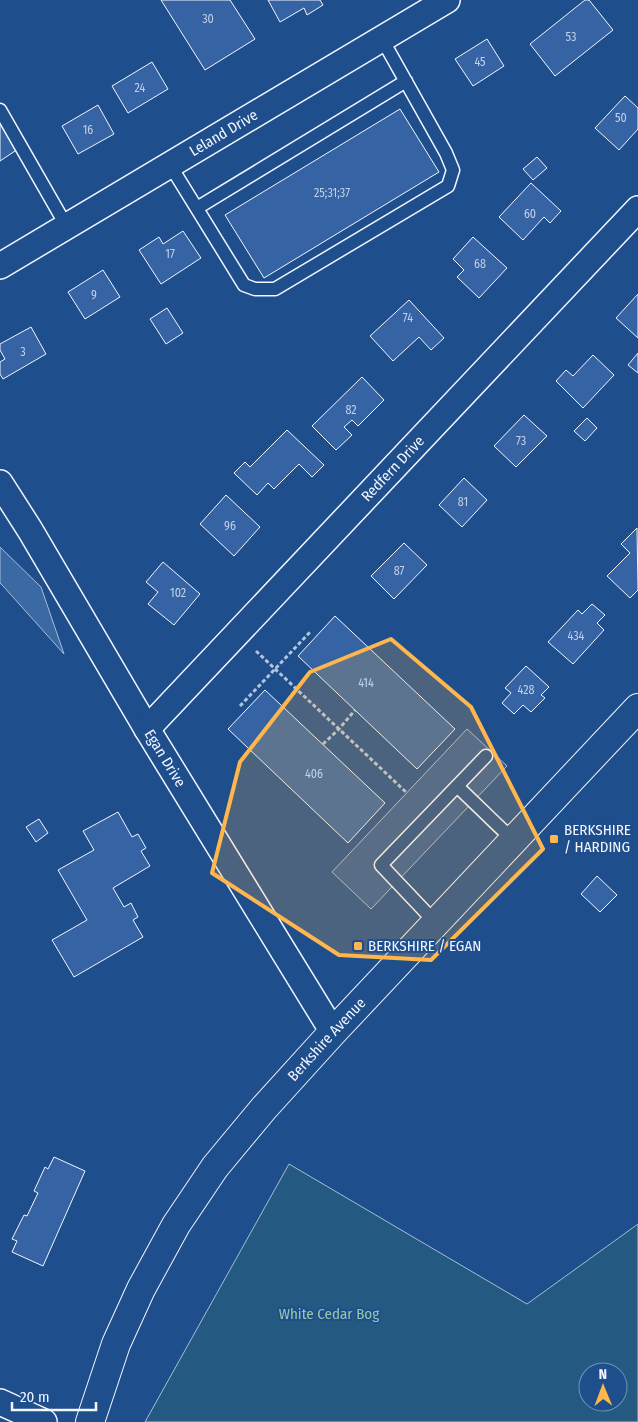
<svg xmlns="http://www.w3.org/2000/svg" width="638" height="1422" viewBox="0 0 638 1422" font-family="'Fira Sans Condensed',sans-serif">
  <rect width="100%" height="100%" fill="#1f4e8c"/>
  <path fill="#245a82" stroke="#a8bbd7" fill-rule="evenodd" d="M 289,1164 L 527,1304 L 638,1224 L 638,1422 L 145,1422 ZM 588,1372 L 618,1372 L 618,1402 L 588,1402 Z"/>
  <path fill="#305b95" stroke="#a8bbd7" d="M 467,729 L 507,766 L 371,909 L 332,872 Z"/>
  <path fill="#3b69a3" stroke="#a8bbd7" d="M 0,547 L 41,587 L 64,654 L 3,586 L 0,583 Z"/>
  <path fill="#3563a3" stroke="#f2f6ff" d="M 161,0 L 230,0 L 255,39 L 205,70 Z
    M 268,0 L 320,0 L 323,5 L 307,15 L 304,8 L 280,22 Z
    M 585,0 L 589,0 L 613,30 L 555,76 L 530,44 Z
    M 487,39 L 504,66 L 473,86 L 455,59 Z
    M 152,62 L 168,89 L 128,113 L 112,86 Z
    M 625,96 L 638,108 L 638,129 L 619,150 L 595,128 Z
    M 98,105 L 114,134 L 78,154 L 62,126 Z
    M 400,109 L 439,172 L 264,278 L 225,215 Z
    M 0,120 L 18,149 L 0,161 Z
    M 537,157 L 547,168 L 533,180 L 523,169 Z
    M 531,183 L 561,211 L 550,223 L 544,217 L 523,240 L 499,217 Z
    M 183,231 L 201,258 L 161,284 L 139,250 L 159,237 L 163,244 Z
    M 473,237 L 507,268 L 479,298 L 457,277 L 464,270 L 453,259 Z
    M 103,270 L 120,297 L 85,319 L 68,292 Z
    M 638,294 L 638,338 L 616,318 Z
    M 409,300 L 444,338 L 431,350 L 419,337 L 393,361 L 370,336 Z
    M 167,308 L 183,333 L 166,344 L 150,319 Z
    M 31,327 L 46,354 L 3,379 L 0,374 L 0,362 L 5,359 L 0,350 L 0,344 Z
    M 638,353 L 638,373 L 628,365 Z
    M 593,355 L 614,375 L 583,408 L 556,381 L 566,370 L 573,376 Z
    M 362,377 L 384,400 L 358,426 L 352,420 L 344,427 L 352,435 L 336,450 L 312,426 Z
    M 524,415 L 547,436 L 516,467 L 494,446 Z
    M 587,418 L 597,428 L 585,441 L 574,431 Z
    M 287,430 L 324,465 L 312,477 L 299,464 L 274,489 L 268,483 L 257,495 L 234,473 L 245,462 L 250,467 Z
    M 464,478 L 487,500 L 462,527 L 439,505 Z
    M 226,495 L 260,527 L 234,556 L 200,524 Z
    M 637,528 L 638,590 L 630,598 L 607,576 L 630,553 L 621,544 Z
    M 404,543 L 427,565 L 394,599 L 371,576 Z
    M 163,562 L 200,594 L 174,625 L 148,604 L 158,592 L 146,582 Z
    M 592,604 L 605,615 L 597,623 L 604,630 L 573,664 L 548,642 L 578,610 L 582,614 Z
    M 335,616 L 455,729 L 417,769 L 298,656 Z
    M 526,666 L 549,687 L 541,695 L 545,698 L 531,712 L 523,705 L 514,714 L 502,703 L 511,693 L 505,688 Z
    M 265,690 L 385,803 L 348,843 L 228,729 Z
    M 118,812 L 132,837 L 138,834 L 146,848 L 141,851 L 150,866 L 113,888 L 124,907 L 131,903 L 138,917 L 133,920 L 143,937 L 74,977 L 52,940 L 87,920 L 58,870 L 94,850 L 83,831 Z
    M 39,819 L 48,833 L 36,842 L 26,827 Z
    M 597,876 L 617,895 L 600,912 L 581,894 Z
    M 54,1157 L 85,1171 L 43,1266 L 12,1252 L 17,1241 L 12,1239 L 24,1215 L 27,1216 L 38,1193 L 34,1191 L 45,1167 L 48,1169 Z"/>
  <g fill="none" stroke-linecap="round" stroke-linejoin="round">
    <defs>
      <path id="service" d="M 0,110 L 67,227
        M 170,165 L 244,285 L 255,289 L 275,289 L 448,186 L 453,170 L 446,153 L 382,39
        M 197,208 L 406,81
        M 457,786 L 514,841
        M 435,922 L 381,865 L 486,756"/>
      <g id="minor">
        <path id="s1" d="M 0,266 L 447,0"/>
        <path id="s2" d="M 0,483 L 30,530 L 147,729 L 333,1032"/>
        <path id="s3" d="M 147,729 L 638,209"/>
        <path d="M 0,1402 L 44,1422"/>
      </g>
      <g id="secondary">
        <path id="s4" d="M 90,1422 L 116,1344 L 141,1289 L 176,1225 L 215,1167 L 264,1108 L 333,1032 L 638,708"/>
      </g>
    </defs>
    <use href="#service" stroke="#f2f6ff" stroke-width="15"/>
    <use href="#minor" stroke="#f2f6ff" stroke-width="28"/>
    <use href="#secondary" stroke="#f2f6ff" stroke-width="30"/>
    <path stroke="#b3c4dc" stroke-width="3" stroke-dasharray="4 2.5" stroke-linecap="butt" d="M 256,651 L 407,793
      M 240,706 L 311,631
      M 323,744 L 339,729 L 355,710"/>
    <use href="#service" stroke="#1f4e8c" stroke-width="12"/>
    <use href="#minor" stroke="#1f4e8c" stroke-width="25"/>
    <use href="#secondary" stroke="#1f4e8c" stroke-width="28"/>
  </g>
  <path fill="#ffb74d" fill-opacity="0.2" stroke="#ffb74d" stroke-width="4" stroke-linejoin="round" d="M 391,639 L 471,707 L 543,849 L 431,960 L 339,955 L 212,873 L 240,762 L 310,672 Z"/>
  <g fill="#ffb74d" stroke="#1f4e8c" stroke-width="2">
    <rect x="549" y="834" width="10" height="10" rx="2.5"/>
    <rect x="353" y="941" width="10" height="10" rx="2.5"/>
  </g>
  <g text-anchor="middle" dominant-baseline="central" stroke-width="4" stroke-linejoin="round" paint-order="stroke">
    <g font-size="12" fill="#c3d1e8">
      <text x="208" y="19">30</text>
      <text x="571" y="37">53</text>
      <text x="480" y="62">45</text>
      <text x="140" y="88">24</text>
      <text x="621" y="118">50</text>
      <text x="88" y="130">16</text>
      <text x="332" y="193">25;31;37</text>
      <text x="530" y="214">60</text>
      <text x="170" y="254">17</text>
      <text x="480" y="264">68</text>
      <text x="94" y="295">9</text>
      <text x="408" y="318">74</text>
      <text x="23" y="352">3</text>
      <text x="351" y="410">82</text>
      <text x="521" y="441">73</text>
      <text x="463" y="502">81</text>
      <text x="230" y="526">96</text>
      <text x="399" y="571">87</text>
      <text x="178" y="593">102</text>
      <text x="576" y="636">434</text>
      <text x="366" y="683">414</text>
      <text x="526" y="690">428</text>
      <text x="314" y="774">406</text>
    </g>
    <g font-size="15" fill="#f2f6ff" stroke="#1f4e8c">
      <text stroke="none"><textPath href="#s1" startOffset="260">Leland Drive</textPath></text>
      <text stroke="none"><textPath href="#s3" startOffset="358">Redfern Drive</textPath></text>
      <text stroke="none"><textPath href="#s2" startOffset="321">Egan Drive</textPath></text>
      <text stroke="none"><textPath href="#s4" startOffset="455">Berkshire Avenue</textPath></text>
    </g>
    <g font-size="15" fill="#f2f6ff" stroke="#1f4e8c" text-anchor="start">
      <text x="564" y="830">BERKSHIRE<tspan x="564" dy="17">/ HARDING</tspan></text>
      <text x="368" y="946">BERKSHIRE / EGAN</text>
    </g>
    <g font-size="15" fill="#97c8a6" stroke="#1f4e8c">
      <text x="329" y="1314">White Cedar Bog</text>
    </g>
  </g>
  <g transform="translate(603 1387) rotate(359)"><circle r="24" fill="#1f4e8c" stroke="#7391ba"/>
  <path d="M0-4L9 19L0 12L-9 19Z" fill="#ffb74d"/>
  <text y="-8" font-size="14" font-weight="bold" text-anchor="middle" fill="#f2f6ff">N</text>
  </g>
  <path d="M12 1402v8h84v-8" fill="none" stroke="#f2f6ff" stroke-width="2.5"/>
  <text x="20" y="1402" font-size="15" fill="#f2f6ff" stroke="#1f4e8c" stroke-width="4" paint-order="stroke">20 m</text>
</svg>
